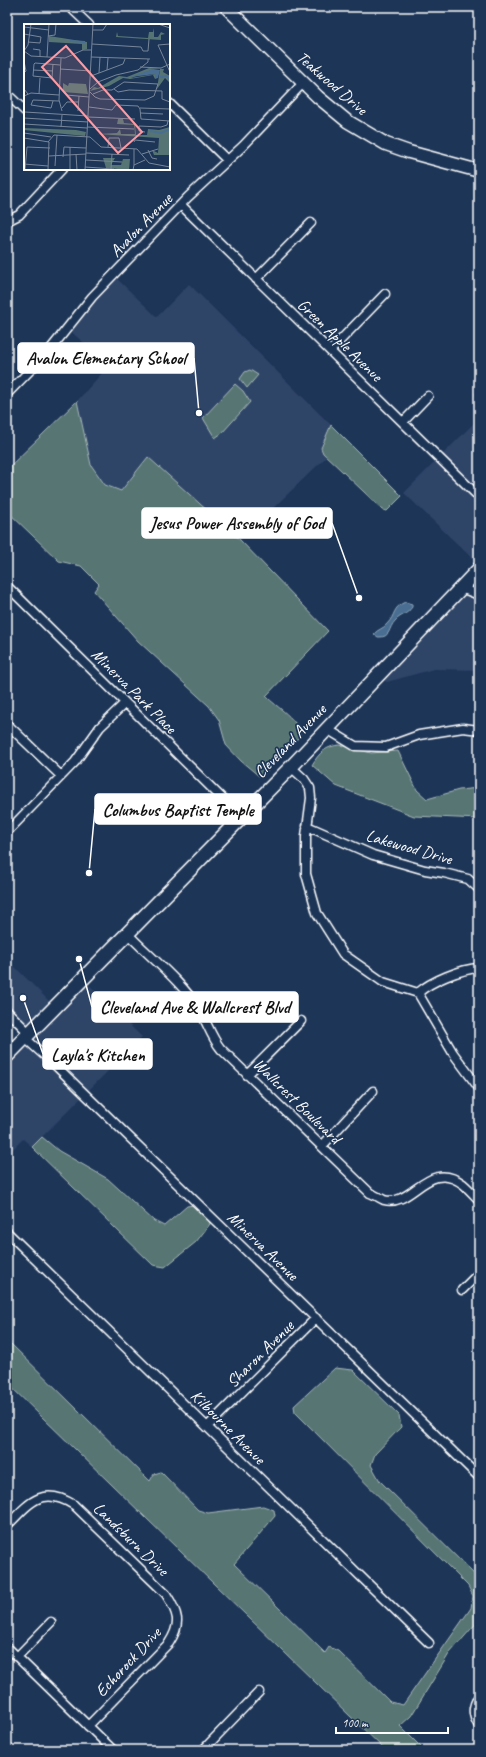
<svg xmlns="http://www.w3.org/2000/svg" width="486" height="1757" viewBox="0 0 486 1757" font-family="Caveat,sans-serif">
  <rect width="100%" height="100%" fill="#1d3557"/>
  <filter id="ink" filterUnits="userSpaceOnUse"><feTurbulence type="fractalNoise" baseFrequency=".025" numOctaves="2"/><feDisplacementMap in="SourceGraphic" scale="8" xChannelSelector="R" yChannelSelector="G"/><feConvolveMatrix kernelMatrix="1 2 1 2 8 2 1 2 1" color-interpolation-filters="sRGB"/></filter>
  <g filter="url(#ink)">
    <path fill="#2e4468" d="M 114,276 L 157,317 L 189,284 L 345,439 L 240,540 L 148,458 L 121,491 L 105,485 L 91,465 L 77,401 L 109,365 L 68,329 Z
      M 479,418 L 479,670 L 434,669 L 387,682 L 369,672 L 475,561 L 404,493 Z
      M 7,959 L 55,1007 L 83,979 L 142,1037 L 32,1147 L 23,1139 L 7,1155 L 7,1056 L 29,1034 L 7,1012 Z"/>
    <path fill="#567473" stroke="#aabab9" d="M 250,370 L 258,375 L 247,388 L 240,379 L 245,372 Z
      M 235,384 L 243,391 L 250,402 L 222,433 L 215,438 L 203,418 Z
      M 77,401 L 91,465 L 105,485 L 121,491 L 148,457 L 240,540 L 328,631 L 266,696 C 276,707 300,720 300,736 L 264,774 L 259,776 L 241,761 L 226,745 L 219,720 L 209,706 L 138,641 L 94,591 L 99,584 L 81,566 L 59,561 L 7,511 L 7,469 Z
      M 331,425 L 402,496 L 387,511 L 383,510 L 323,453 L 321,448 Z
      M 340,745 L 371,753 L 398,751 L 417,790 L 427,799 L 459,790 L 479,788 L 479,819 L 414,816 L 336,786 L 312,765 C 319,753 326,746 340,745 Z
      M 42,1137 L 59,1151 L 108,1179 L 154,1221 L 164,1226 L 187,1206 L 194,1205 L 207,1214 L 210,1224 L 196,1242 L 165,1267 L 153,1265 L 32,1147 Z
      M 7,1340 L 150,1481 L 154,1474 L 161,1472 L 198,1510 L 208,1513 L 263,1506 L 274,1510 L 275,1516 L 234,1564 L 325,1653 L 329,1647 L 338,1651 L 390,1702 L 403,1705 L 471,1608 L 473,1596 L 468,1586 L 295,1412 L 294,1406 L 335,1368 L 353,1370 L 399,1415 L 401,1427 L 375,1454 L 371,1465 L 380,1481 L 479,1579 L 479,1620 L 449,1654 L 411,1716 L 400,1726 L 424,1750 L 385,1750 L 7,1383 Z"/>
    <path fill="#496e91" stroke="#92a8bd" d="M 405,602 L 412,604 L 412,607 C 407,615 400,615 395,621 C 388,628 391,638 378,637 L 374,634 C 378,629 383,629 387,624 C 396,615 392,608 405,602 Z"/>
    <g fill="none" stroke-linecap="round" stroke-linejoin="round">
      <path stroke="#92a8bd" stroke-width="2" d="M 478,401 L 476,394 L 479,388"/>
      <defs>
        <path id="street" d="M 70,7 L 89,25
          M 7,94 L 25,111
          M 169,103 L 227,160
          M 181,205 L 479,497
          M 7,221 L 19,215 L 62,169
          M 256,279 L 311,223
          M 330,351 L 385,294
          M 7,394 L 49,351 L 92,297 L 188,197 L 243,146 L 304,82
          M 403,422 L 428,396
          M 7,586 L 241,817
          M 461,588 L 479,595
          M 7,724 L 61,776
          M 327,729 L 355,746 L 386,747 L 419,735 L 463,728 L 479,730
          M 291,767 L 304,779 L 310,788 L 311,798 L 306,836 L 306,874 L 317,913 L 343,954 L 383,982 L 418,993 L 453,1053 L 479,1088
          M 307,826 L 373,855 L 425,870 L 444,873 L 468,879 L 479,889
          M 7,832 L 75,762 L 100,727 L 125,703
          M 127,933 C 149,956 182,982 199,1009 C 207,1022 211,1037 221,1049 L 370,1193 C 375,1195 380,1198 384,1200 C 412,1208 428,1158 463,1184 C 469,1189 474,1195 479,1200
          M 418,993 C 431,981 461,969 479,968
          M 7,1011 L 30,1034
          M 25,1038 L 54,1064 L 479,1477
          M 247,1075 L 301,1021
          M 322,1146 L 373,1091
          M 7,1232 L 429,1643
          M 462,1290 L 479,1273
          M 207,1427 L 316,1318
          M 7,1526 C 29,1503 42,1485 74,1505 L 166,1594 C 178,1613 182,1623 169,1643 L 88,1726
          M 7,1647 L 113,1750
          M 17,1657 L 51,1622
          M 479,1696 C 472,1707 472,1715 479,1726
          M 203,1750 L 259,1692"/>
        <path id="secondary" d="M 226,7 L 318,97 L 347,121 L 386,144 L 409,152 L 479,171"/>
        <path id="primary" d="M 7,1056 L 291,767 L 479,569"/>
      </defs>
      <use href="#street" stroke="#fff" stroke-width="11"/>
      <use href="#secondary" stroke="#fff" stroke-width="15"/>
      <use href="#primary" stroke="#fff" stroke-width="16"/>
      <use href="#street" stroke="#1d3557" stroke-width="8"/>
      <use href="#secondary" stroke="#1d3557" stroke-width="12"/>
      <use href="#primary" stroke="#1d3557" stroke-width="13"/>
    </g>
  </g>
  <g text-anchor="middle" dominant-baseline="central" stroke-width="3.5" stroke-linejoin="round" paint-order="stroke">
    <g font-size="17" fill="#fff" stroke="#1d3557">
      <text transform="translate(332 83) rotate(41)">Teakwood Drive</text>
      <text transform="translate(141 225) rotate(-46)">Avalon Avenue</text>
      <text transform="translate(340 340) rotate(44)">Green Apple Avenue</text>
      <text transform="translate(134 691) rotate(45)">Minerva Park Place</text>
      <text transform="translate(290 741) rotate(-46)">Cleveland Avenue</text>
      <text transform="translate(409 847) rotate(16)">Lakewood Drive</text>
      <text transform="translate(297 1101) rotate(44)">Wallcrest Boulevard</text>
      <text transform="translate(263 1246) rotate(44)">Minerva Avenue</text>
      <text transform="translate(260 1354) rotate(-45)">Sharon Avenue</text>
      <text transform="translate(228 1427) rotate(45)">Kilbourne Avenue</text>
      <text transform="translate(131 1539) rotate(44)">Landsburn Drive</text>
      <text transform="translate(128 1662) rotate(-47)">Echorock Drive</text>
    </g>
  </g>
  <g transform="translate(24 24)">
    <rect width="146" height="146" fill="#1d3557"/>
    <path d="M 130,4 L 130,13 L 134,13 L 137,8 L 141,10 L 137,11 L 137,16 L 92,13 L 93,8 L 94,12 L 124,14 L 125,8 L 129,8 ZM 25,12 L 63,18 L 63,25 L 58,26 L 58,20 L 25,18 ZM 125,44 L 140,45 L 139,48 L 146,52 L 146,59 L 141,54 L 133,65 L 136,45 L 130,45 L 107,54 L 131,50 L 131,55 L 129,51 L 106,55 L 99,54 L 85,62 L 66,67 L 70,63 L 74,64 L 95,52 L 103,53 ZM 39,59 L 44,62 L 45,59 L 62,60 L 64,70 L 39,68 ZM 94,95 L 99,95 L 100,99 L 111,100 L 112,111 L 123,111 L 124,105 L 135,106 L 146,103 L 146,131 L 130,131 L 128,126 L 134,129 L 135,114 L 73,110 L 93,109 L 96,105 L 97,110 L 111,110 L 110,101 L 93,100 ZM 0,104 L 52,106 L 62,108 L 61,112 L 0,106 ZM 79,134 L 91,134 L 87,141 L 97,141 L 99,135 L 106,135 L 105,146 L 82,144 Z" fill="#567473"/>
    <path d="M 129,45 L 136,46 L 134,54 L 131,55 L 131,50 L 107,53 Z" fill="#496e91"/>
    <path fill="none" stroke="#496e91" stroke-width="2" d="M 46,17 L 61,18M 136,53 L 143,52 L 146,56M 126,107 L 137,109 L 146,105"/>
    <path fill="none" stroke="#77869a" stroke-width="1" d="M 134,0 L 146,4M 0,3 L 25,6M 69,6 L 79,6 L 83,0M 0,10 L 17,13 L 16,19 L 4,18M 24,12 L 31,11 L 32,0M 68,20 L 117,23M 134,21 L 146,48M 134,21 L 146,20M 117,23 L 119,27 L 124,27 L 125,15M 9,25 L 16,26 L 16,33M 0,27 L 7,32 L 41,34 L 59,26 L 67,26M 0,27 L 4,21 L 7,0M 23,33 L 25,0M 67,33 L 126,35M 37,34 L 35,76 L 38,87M 0,37 L 2,47 L 0,49M 29,40 L 28,54 L 9,52 L 10,40 L 11,39 L 24,40 L 36,41M 116,43 L 137,44 L 146,40M 36,45 L 67,47M 9,46 L 29,47M 83,46 L 84,34M 75,49 L 76,33M 67,52 L 99,40 L 101,35M 0,55 L 0,65 L 4,70M 66,65 L 74,58 L 92,51 L 114,46 L 124,38 L 124,35M 90,65 L 94,68 L 105,66 L 138,67M 138,67 L 138,75 L 146,78M 66,68 L 71,73 L 76,75 L 121,76 L 130,72 L 134,60 L 100,58 L 88,66 L 79,66 L 69,70M 15,70 L 16,54M 42,71 L 65,73M 0,72 L 7,69 L 35,71M 29,77 L 27,84 L 7,81 L 9,76 L 35,77M 0,78 L 0,99M 65,83 L 88,86 L 92,81 L 114,82 L 116,85 L 117,95 L 146,97M 38,84 L 43,78 L 55,78M 116,84 L 146,85M 54,87 L 55,72M 1,88 L 64,92M 116,89 L 139,90M 64,93 L 111,95M 0,94 L 64,98M 0,100 L 63,104M 37,103 L 38,91M 63,103 L 110,105M 121,108 L 115,107 L 115,102 L 137,103 L 143,101 L 144,97M 0,109 L 27,113M 0,114 L 25,118 L 24,146M 24,118 L 30,111 L 66,113 L 77,123 L 113,125 L 125,139 L 146,143M 110,118 L 111,116 L 131,118M 46,123 L 46,146M 84,123 L 85,114 L 95,114 L 97,124M 124,126 L 128,134 L 133,135M 62,129 L 105,131M 52,130 L 53,146M 118,130 L 134,125M 25,132 L 62,130M 39,133 L 40,123 L 62,124M 62,136 L 98,138M 0,140 L 24,142M 110,141 L 110,125M 31,142 L 33,111M 61,143 L 90,145M 87,145 L 88,130M 1,146 L 3,123 L 26,124M 61,146 L 69,0M 109,146 L 110,141 L 121,136"/>
    <path fill="#ff9aa2" fill-opacity="0.15" stroke="#ff9aa2" stroke-width="2" d="M 42,22 L 118,108 L 94,129 L 18,43 Z"/>
    <rect width="146" height="146" fill="none" stroke="#fff" stroke-width="2"/>
  </g>
  <path fill="none" stroke="#fff" stroke-width="1.5" d="M199 413L194 358M359 598L332 523M89 873L95 809M79 959L92 1007M23 998L43 1054"/>
  <g fill="#fff" stroke="#1d3557" stroke-width="1.5">
    <circle cx="199" cy="413" r="4"/>
    <circle cx="359" cy="598" r="4"/>
    <circle cx="89" cy="873" r="4"/>
    <circle cx="79" cy="959" r="4"/>
    <circle cx="23" cy="998" r="4"/>
  </g>
  <g fill="#fff" stroke="#fff" stroke-width="1.5">
    <rect x="18" y="343" width="176" height="30" rx="4"/>
    <rect x="142" y="508" width="190" height="30" rx="4"/>
    <rect x="95" y="794" width="166" height="30" rx="4"/>
    <rect x="92" y="992" width="206" height="30" rx="4"/>
    <rect x="43" y="1039" width="109" height="30" rx="4"/>
  </g>
  <g font-size="18" text-anchor="middle" font-weight="bold" fill="#111">
    <text x="106" y="364">Avalon Elementary School</text>
    <text x="237" y="529">Jesus Power Assembly of God</text>
    <text x="178" y="816">Columbus Baptist Temple</text>
    <text x="195" y="1013">Cleveland Ave &amp; Wallcrest Blvd</text>
    <text x="98" y="1061">Layla's Kitchen</text>
  </g>
  <rect width="486" height="1757" fill="none" stroke="#1d3557" stroke-width="24"/>
  <rect x="12" y="12" width="462" height="1733" fill="none" stroke="#fff" stroke-width="1.5" filter="url(#ink)"/>
  <path d="M336 1727v6h112v-6" fill="none" stroke="#ffffff" stroke-width="2"/>
  <text x="342" y="1727" font-size="12" fill="#ffffff" stroke="#1d3557" stroke-width="3" paint-order="stroke">100 m</text>
</svg>
